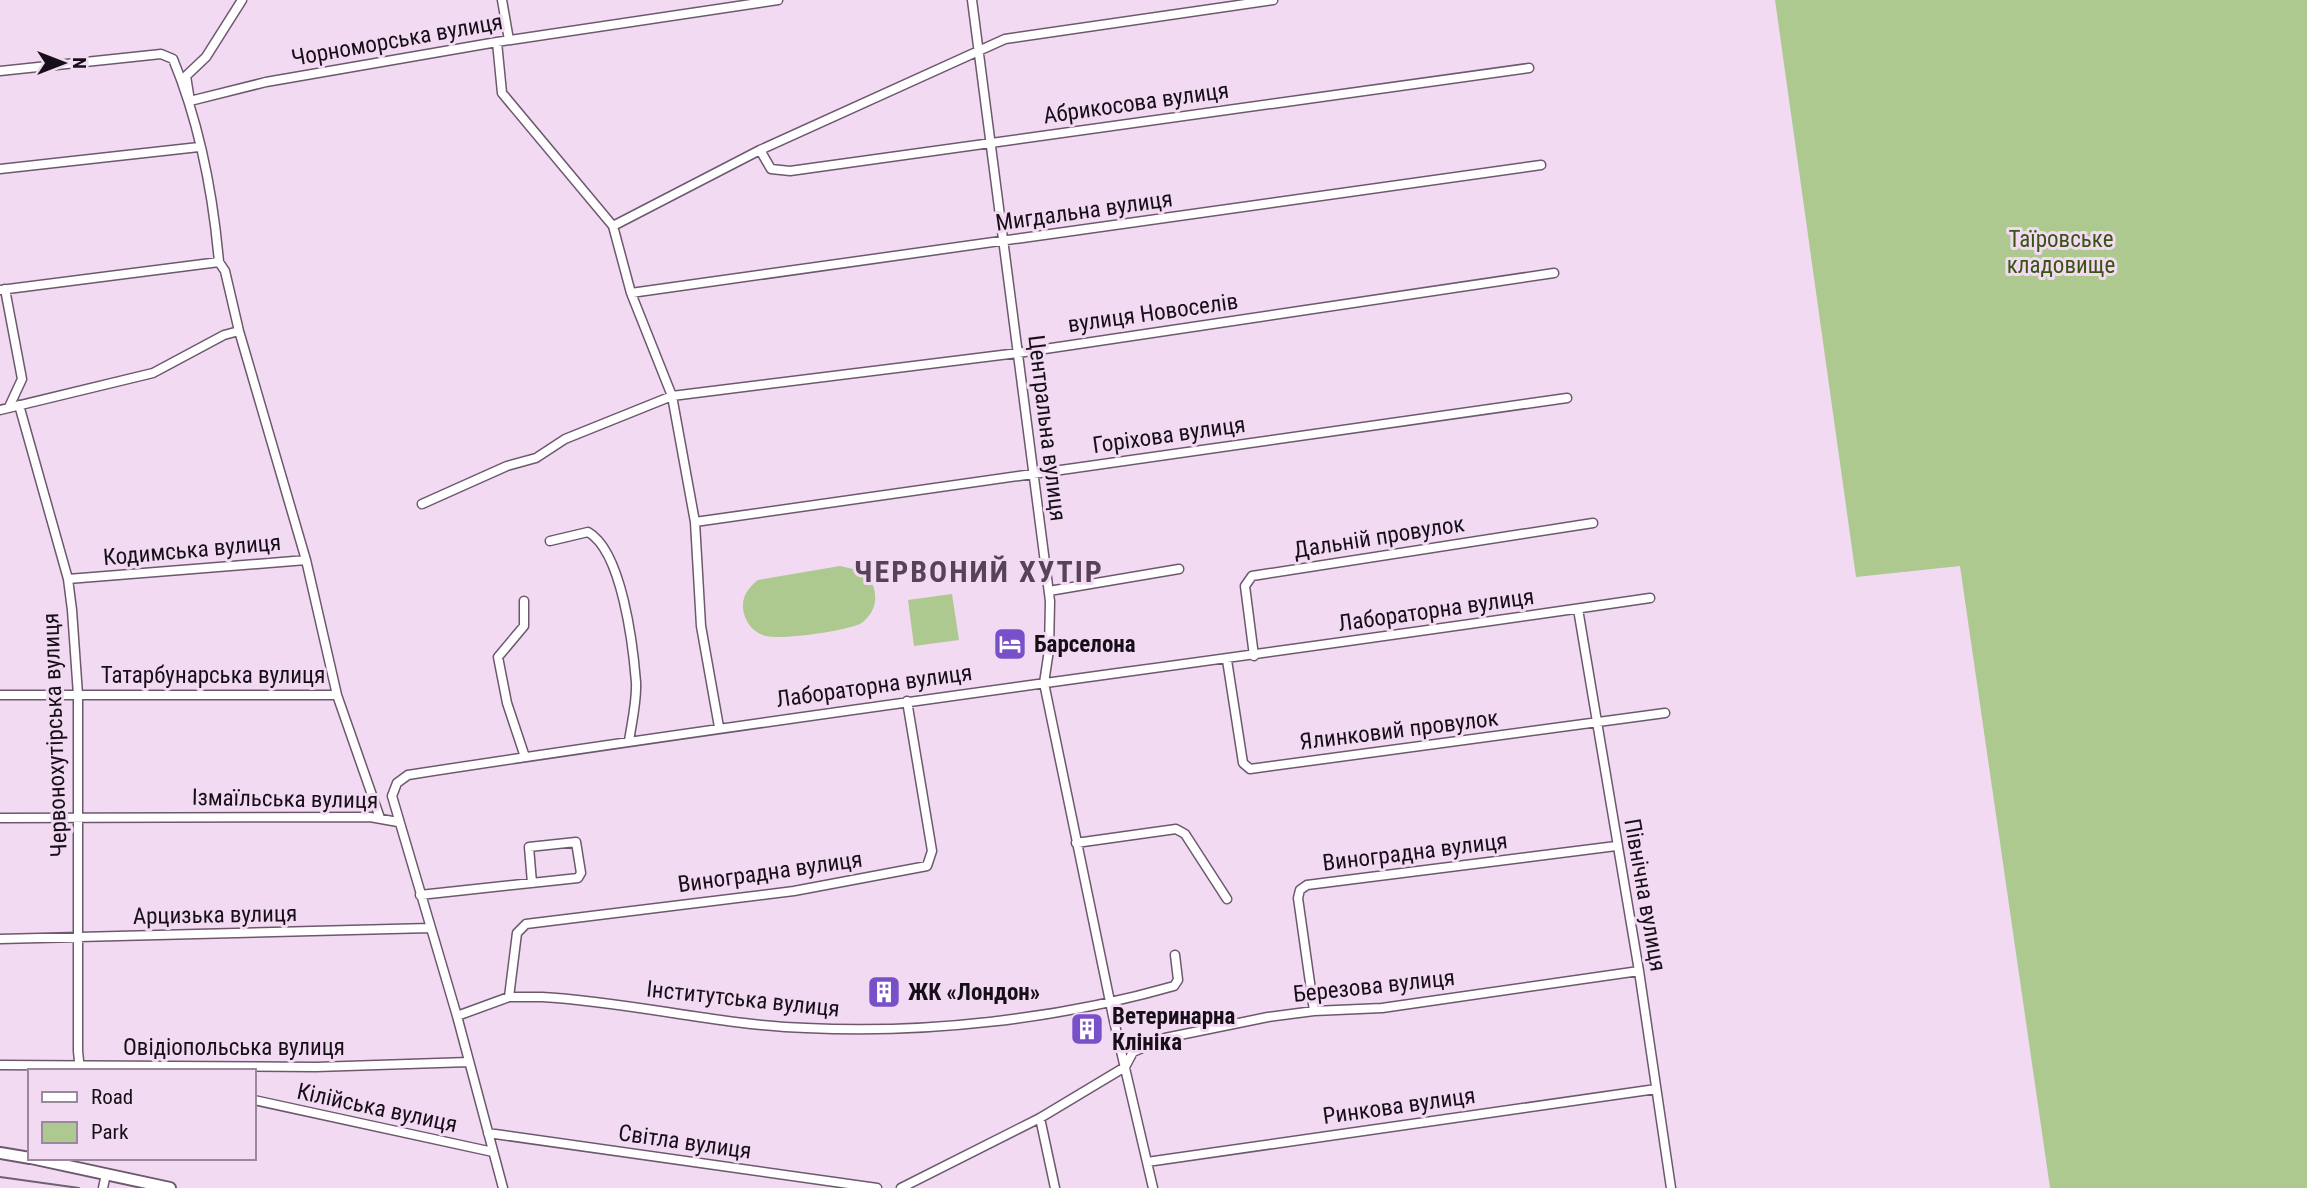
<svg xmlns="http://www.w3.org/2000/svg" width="2307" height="1188" viewBox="0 0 2307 1188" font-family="'Roboto Condensed',sans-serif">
  <rect width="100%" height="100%" fill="#f2daf3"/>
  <path fill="#adc990" d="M 1775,0 L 2307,0 L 2307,1188 L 2050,1188 L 1960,566 L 1856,577 Z
    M 840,566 L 862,571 C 880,586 880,611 860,624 C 844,631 783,640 766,636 C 753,633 744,621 743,608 C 742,596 749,587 758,580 Z
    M 952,594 L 959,640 L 914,646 L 908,600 Z"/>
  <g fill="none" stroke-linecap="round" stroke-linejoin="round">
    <defs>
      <path id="street" d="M 242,0 L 206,57 L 186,76 L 190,101 L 266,82 L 497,42 L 778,0
        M 502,0 L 509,40
        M 972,0 L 1050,601 L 1049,650 L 1044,683 L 1114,1021 L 1153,1188
        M 497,42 L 502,93 L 613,226 L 631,293 L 672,396 L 695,522 L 701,626 L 719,727
        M 0,71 L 161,54 L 173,59 C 199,122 213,194 219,262
        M 760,150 L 771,169 L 790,171 L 1529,68
        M 0,169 L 199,147
        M 613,226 L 760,150 L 1005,39 L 1273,0
        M 5,289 L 22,379 L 9,407
        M 0,290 L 219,262 L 225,271 L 239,331 L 306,560
        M 631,293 L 1541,165
        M 19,405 L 68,579 L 72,610 L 78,695 L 78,1051 L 80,1071
        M 0,410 L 153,373 L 224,335 L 239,331
        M 422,504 L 507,466 L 536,458 L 565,439 L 672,396 L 1018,353 L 1554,273
        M 695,522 L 1567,398
        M 550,541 L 588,532 C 622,551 633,645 636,682 C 637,701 632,721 629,741
        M 68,579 L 306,560 L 337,695
        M 1049,591 L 1179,569
        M 524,601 L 524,626 L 498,657 L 507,703 L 525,757
        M 1578,609 L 1639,971 L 1671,1188
        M 1254,656 L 1245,586 L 1252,576 L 1593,523
        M 1227,660 L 1243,763 L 1250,769 L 1665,713
        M 0,695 L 337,695 L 380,818
        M 0,818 L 370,817 L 398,822
        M 1076,843 L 1176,829 L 1185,834 L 1227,899
        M 420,895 L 578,878 L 581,873 L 576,842 L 529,847 L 532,883
        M 0,939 L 430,928
        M 509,997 L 517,933 L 526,924 L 794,891 L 927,866 L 932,851 L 907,701
        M 1314,1011 L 1298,898 L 1300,890 L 1307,885 L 1616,846
        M 457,1016 L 509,997 L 542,997 C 631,1002 718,1025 806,1028 C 926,1034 1059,1019 1174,986 L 1178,980 L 1175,955
        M 0,1065 L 316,1067 L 469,1062
        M 254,1100 L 493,1152
        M 1040,1118 L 1055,1188
        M 488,1133 L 877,1188
        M 1147,1162 L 1656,1089
        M 103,1188 L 106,1174
        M 503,1188 L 457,1016 L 392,796 L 397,783 L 408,775 C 821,711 1236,659 1650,598
        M 901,1188 L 1040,1118 L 1125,1067 L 1133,1052 L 1165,1038 L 1268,1017 L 1314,1011 L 1382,1008 L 1639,971"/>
      <path id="secondary" d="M 0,1153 L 30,1158
        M 31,1158 L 170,1188"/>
    </defs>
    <use href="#street" stroke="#6d586e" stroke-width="11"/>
    <use href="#secondary" stroke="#6d586e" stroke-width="14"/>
    <use href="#street" stroke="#fff" stroke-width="8"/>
    <use href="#secondary" stroke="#fff" stroke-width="10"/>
    <path stroke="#6e606f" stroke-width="2" d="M 0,1177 L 79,1188"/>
  </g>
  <defs>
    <symbol id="hotel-square" viewBox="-11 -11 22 22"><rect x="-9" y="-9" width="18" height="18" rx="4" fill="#7850ca" stroke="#f2daf3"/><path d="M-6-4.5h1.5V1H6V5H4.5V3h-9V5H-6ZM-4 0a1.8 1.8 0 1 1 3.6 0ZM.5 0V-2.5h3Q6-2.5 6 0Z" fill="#fff"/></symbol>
    <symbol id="building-square" viewBox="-11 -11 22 22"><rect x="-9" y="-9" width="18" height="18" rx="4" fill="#7850ca" stroke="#f2daf3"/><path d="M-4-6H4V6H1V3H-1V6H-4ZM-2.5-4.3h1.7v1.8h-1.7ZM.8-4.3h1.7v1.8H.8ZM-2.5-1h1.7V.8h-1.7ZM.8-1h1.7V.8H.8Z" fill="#fff"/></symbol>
  </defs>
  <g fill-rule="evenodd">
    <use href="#hotel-square" x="991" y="625" width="38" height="38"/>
    <use href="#building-square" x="865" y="973" width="38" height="38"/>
    <use href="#building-square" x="1068" y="1010" width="38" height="38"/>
  </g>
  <g text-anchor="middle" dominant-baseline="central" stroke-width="6" stroke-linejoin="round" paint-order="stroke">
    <g font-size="23" fill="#170f18" stroke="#f2daf3">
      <text transform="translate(397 40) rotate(-10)">Чорноморська вулиця</text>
      <text transform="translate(1136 103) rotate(-8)">Абрикосова вулиця</text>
      <text transform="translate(1084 211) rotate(-8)">Мигдальна вулиця</text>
      <text transform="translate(1153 313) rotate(-8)">вулиця Новоселів</text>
      <text transform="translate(1047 428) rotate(83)">Центральна вулиця</text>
      <text transform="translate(1169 435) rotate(-8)">Горіхова вулиця</text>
      <text transform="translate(1379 537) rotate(-9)">Дальній провулок</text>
      <text transform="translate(192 550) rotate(-5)">Кодимська вулиця</text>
      <text transform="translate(1436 610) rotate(-8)">Лабораторна вулиця</text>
      <text x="213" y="675">Татарбунарська вулиця</text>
      <text transform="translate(874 686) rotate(-8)">Лабораторна вулиця</text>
      <text transform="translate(1399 730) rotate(-7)">Ялинковий провулок</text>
      <text transform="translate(55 735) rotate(-92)">Червонохутірська вулиця</text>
      <text transform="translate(285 799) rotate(1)">Ізмаїльська вулиця</text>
      <text transform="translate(1415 852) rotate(-7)">Виноградна вулиця</text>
      <text transform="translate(770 872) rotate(-8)">Виноградна вулиця</text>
      <text transform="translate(1645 895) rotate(80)">Північна вулиця</text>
      <text transform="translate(215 915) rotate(-1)">Арцизька вулиця</text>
      <text transform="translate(1374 986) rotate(-6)">Березова вулиця</text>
      <text transform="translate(743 999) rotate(6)">Інститутська вулиця</text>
      <text x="234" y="1047">Овідіопольська вулиця</text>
      <text transform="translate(1399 1106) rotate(-8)">Ринкова вулиця</text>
      <text transform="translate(377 1108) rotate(12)">Кілійська вулиця</text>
      <text transform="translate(685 1142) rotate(8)">Світла вулиця</text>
    </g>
    <g font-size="23" fill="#395411" stroke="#f2daf3">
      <text x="2061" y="239">Таїровське<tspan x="2061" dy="26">кладовище</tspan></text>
    </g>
    <g font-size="23" font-weight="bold" fill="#170f18" stroke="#f2daf3" text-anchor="start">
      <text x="1034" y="644">Барселона</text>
      <text x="908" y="992">ЖК «Лондон»</text>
      <text x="1112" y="1016">Ветеринарна<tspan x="1112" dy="26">Клініка</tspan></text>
    </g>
    <g font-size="30" font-weight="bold" letter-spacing="2" fill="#564357" stroke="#f2daf3">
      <text x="979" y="571">ЧЕРВОНИЙ ХУТІР</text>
    </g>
  </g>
  <rect x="28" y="1069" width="228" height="91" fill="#f2daf3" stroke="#9a899b" stroke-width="2"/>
  <rect x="42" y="1092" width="35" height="10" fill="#ffffff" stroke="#9a899b" stroke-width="2"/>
  <text x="91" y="1104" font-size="21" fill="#170f18">Road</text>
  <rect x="42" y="1122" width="35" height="21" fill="#adc990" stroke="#9a899b" stroke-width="2"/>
  <text x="91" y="1139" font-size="21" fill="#170f18">Park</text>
  <g transform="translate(63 63) rotate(90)" stroke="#f2daf3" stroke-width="5" paint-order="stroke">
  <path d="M0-5L12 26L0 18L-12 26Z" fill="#170f18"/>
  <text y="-10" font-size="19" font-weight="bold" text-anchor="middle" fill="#170f18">N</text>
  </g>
</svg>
